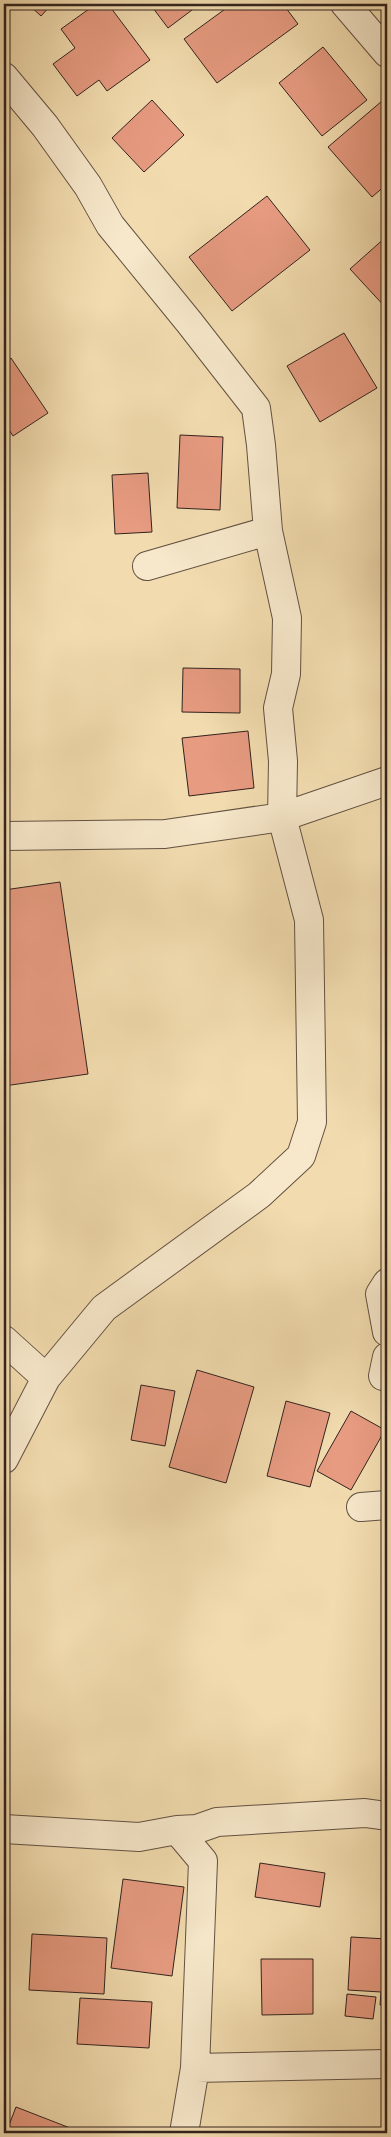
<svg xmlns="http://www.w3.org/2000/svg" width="391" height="2137" viewBox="0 0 391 2137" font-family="'IM FELL Great Primer',serif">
  <rect width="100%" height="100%" fill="#f2dcaf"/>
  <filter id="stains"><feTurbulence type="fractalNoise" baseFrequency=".004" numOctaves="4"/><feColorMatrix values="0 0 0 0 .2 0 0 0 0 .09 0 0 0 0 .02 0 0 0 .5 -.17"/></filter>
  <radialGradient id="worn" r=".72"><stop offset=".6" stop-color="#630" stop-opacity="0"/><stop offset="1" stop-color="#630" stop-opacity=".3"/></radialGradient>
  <path fill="#e79b81" stroke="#32231e" d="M 28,4 L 52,4 L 41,16 Z
    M 96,4 L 108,4 L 150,60 L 107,91 L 99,80 L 77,96 L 53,64 L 75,48 L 61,29 Z
    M 150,4 L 200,4 L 168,28 Z
    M 232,4 L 283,4 L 298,24 L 217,83 L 184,39 Z
    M 323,47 L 367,100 L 322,136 L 279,83 Z
    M 152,100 L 184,135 L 144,172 L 112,138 Z
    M 382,101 L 387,107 L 387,184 L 372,197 L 328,147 Z
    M 267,196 L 310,250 L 232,311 L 189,257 Z
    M 387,236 L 387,309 L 350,269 Z
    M 344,333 L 377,388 L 320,422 L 287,366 Z
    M 11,358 L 48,413 L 13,436 L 4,422 L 4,363 Z
    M 180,435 L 223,437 L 220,510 L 177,508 Z
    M 148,473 L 152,532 L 115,534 L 112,475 Z
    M 183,668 L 240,669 L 240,713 L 182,712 Z
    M 248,731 L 254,788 L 189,796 L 182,738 Z
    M 60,882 L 88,1074 L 4,1086 L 4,890 Z
    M 197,1370 L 254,1387 L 226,1483 L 169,1467 Z
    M 141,1385 L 175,1391 L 165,1446 L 131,1440 Z
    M 286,1401 L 330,1413 L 310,1487 L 267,1476 Z
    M 351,1411 L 385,1430 L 351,1490 L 317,1471 Z
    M 260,1863 L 325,1873 L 320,1907 L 255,1897 Z
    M 123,1879 L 184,1887 L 172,1976 L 111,1968 Z
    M 32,1934 L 107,1938 L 104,1994 L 29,1990 Z
    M 351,1937 L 387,1939 L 387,2005 L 380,2005 L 381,1992 L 348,1990 Z
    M 261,1959 L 313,1959 L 313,2014 L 262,2015 Z
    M 347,1994 L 376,1997 L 373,2019 L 345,2016 Z
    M 80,1998 L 152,2002 L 149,2048 L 77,2044 Z
    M 16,2107 L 83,2133 L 6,2133 Z"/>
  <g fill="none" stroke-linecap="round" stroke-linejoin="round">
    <defs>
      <path id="minor" d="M 345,4 L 387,53
        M 4,77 L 45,126 L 88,186 L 110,225 L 189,322 L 256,408 L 261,445 L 268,531
        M 4,836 L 165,834 L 282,817 L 387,781
        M 387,1283 L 380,1294 L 387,1332
        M 4,1340 L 46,1378
        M 383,1376 L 387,1357
        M 4,1459 L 46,1378 L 104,1308 L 259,1195 L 301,1156 L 312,1122 L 309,920 L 282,817 L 283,761 L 278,708 L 286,674 L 287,618 L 268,531 L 147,566
        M 361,1507 L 387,1505
        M 4,1829 L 139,1837 L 177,1830 L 203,1861 L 195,2068 L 184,2133
        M 177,1830 L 197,1829 L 217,1822 L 365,1813 L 387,1816
        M 195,2068 L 387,2064"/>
    </defs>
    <use href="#minor" stroke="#625142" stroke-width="30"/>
    <use href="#minor" stroke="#f7e8cb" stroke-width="28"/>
  </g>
  <rect width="391" height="2137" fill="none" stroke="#f2dcaf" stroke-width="20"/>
  <rect x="5" y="5" width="381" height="2127" fill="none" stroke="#32231e" stroke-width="2.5"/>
  <rect x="10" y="10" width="371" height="2117" fill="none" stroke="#32231e"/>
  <rect width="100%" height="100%" filter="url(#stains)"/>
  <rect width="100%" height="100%" fill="url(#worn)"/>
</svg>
